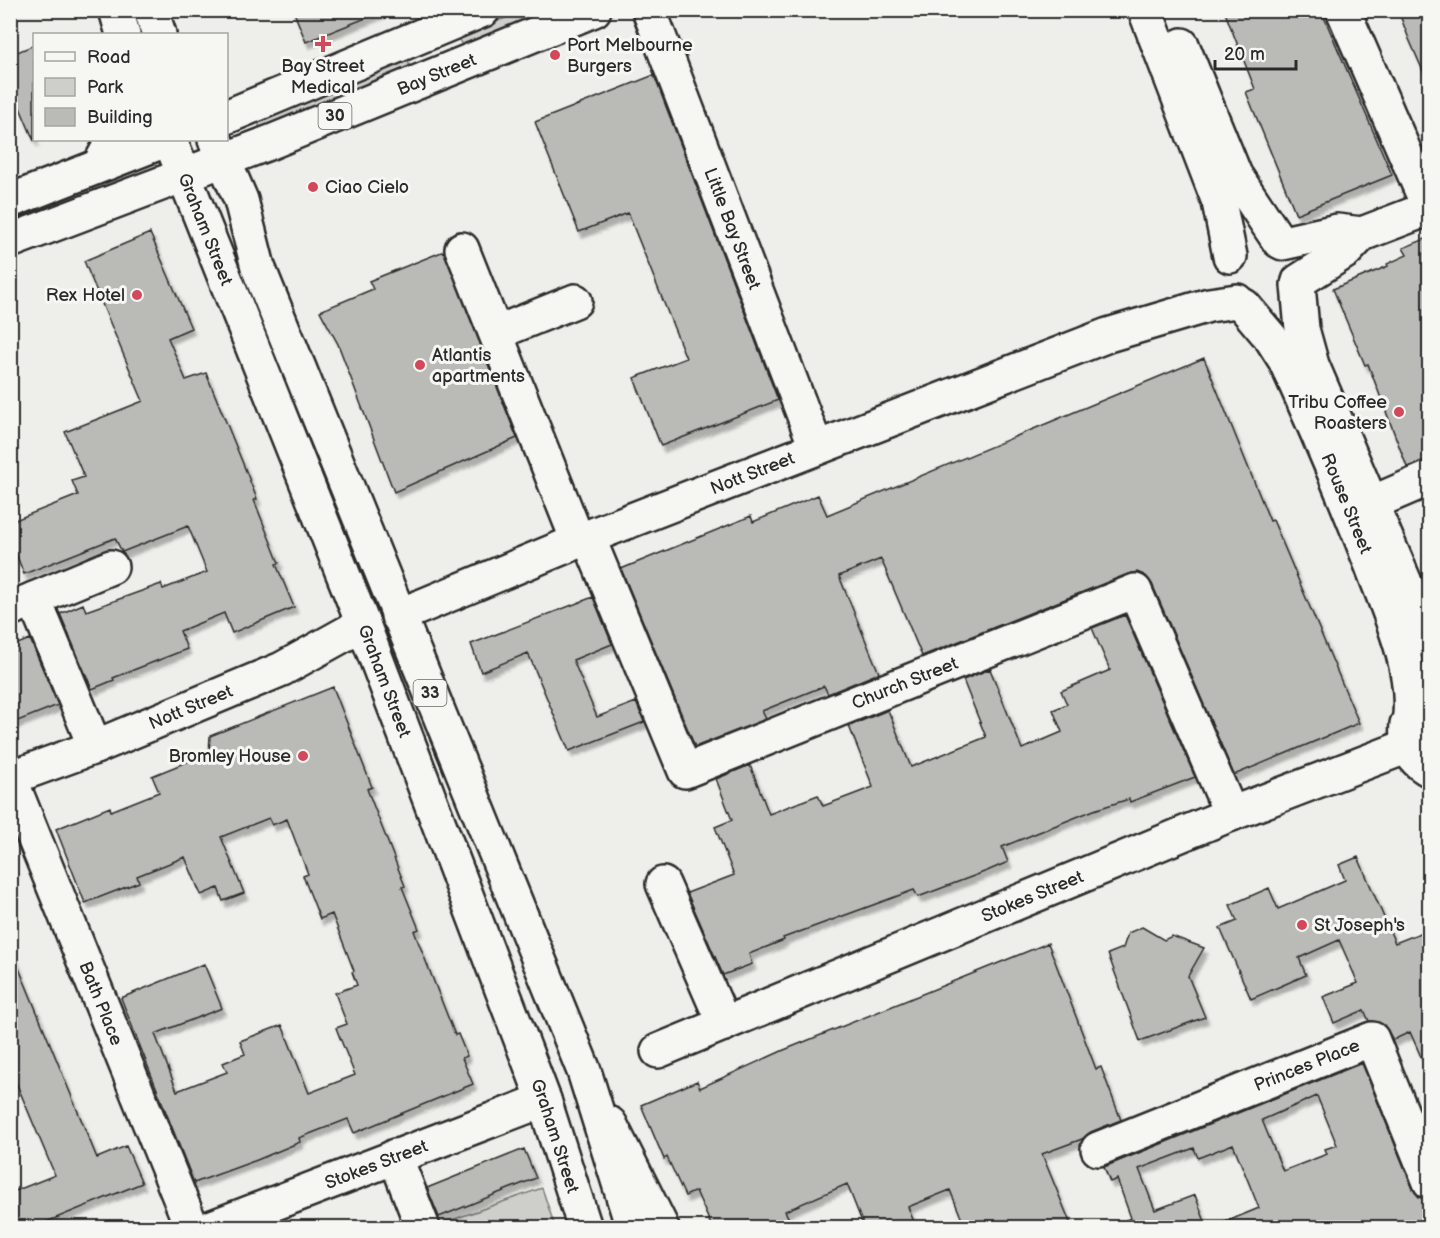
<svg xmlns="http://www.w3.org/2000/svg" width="1440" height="1238" viewBox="0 0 1440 1238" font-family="'Balsamiq Sans',sans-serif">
  <defs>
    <filter id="shadow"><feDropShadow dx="3.5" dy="6" stdDeviation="1.5" flood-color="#0004"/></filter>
  </defs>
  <rect width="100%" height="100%" fill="#eeeeea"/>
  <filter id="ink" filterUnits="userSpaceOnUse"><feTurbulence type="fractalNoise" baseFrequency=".0167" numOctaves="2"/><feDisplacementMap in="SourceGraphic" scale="12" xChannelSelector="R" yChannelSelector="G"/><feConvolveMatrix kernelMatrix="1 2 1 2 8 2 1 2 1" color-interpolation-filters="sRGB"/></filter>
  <g filter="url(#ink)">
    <path fill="#cececa" stroke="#7c7c7a" stroke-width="1.5" d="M 523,11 L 563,11 L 464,50 L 458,37 Z
      M 406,57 L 412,71 L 259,132 L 259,121 Z
      M 542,1188 L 555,1227 L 445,1228 L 443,1223 Z"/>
    <path fill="#babab7" stroke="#2b2b2b" stroke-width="1.5" fill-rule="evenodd" filter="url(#shadow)" d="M 293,10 L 381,10 L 381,12 L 306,42 Z
      M 1224,10 L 1321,10 L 1392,175 L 1296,214 L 1246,92 L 1255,89 Z
      M 1398,10 L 1430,10 L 1430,87 L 1409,39 Z
      M 34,45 L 34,141 L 10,84 L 10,55 Z
      M 654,75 L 778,400 L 661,446 L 634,378 L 686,358 L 628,213 L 579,232 L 535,122 Z
      M 150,233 L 191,328 L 168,338 L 186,380 L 206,373 L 246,471 L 257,499 L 254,500 L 279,563 L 276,564 L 294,607 L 232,633 L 224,613 L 180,631 L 187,649 L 113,678 L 114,680 L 92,689 L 60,614 L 83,604 L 86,611 L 161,584 L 163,589 L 207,572 L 188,526 L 122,552 L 115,538 L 24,574 L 10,539 L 10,522 L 78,495 L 72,481 L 84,477 L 65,432 L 143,401 L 84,261 Z
      M 1430,237 L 1430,460 L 1407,467 L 1368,364 L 1365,365 L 1333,289 L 1388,266 L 1387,264 L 1407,255 L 1403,248 Z
      M 444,251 L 517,438 L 394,492 L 338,344 L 320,311 L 373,289 L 369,281 Z
      M 1204,358 L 1270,521 L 1273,520 L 1359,723 L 1234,775 L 1152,584 L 1146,576 L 1137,572 L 1128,574 L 922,656 L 881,559 L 839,576 L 879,673 L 828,694 L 824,686 L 762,711 L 766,719 L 695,747 L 621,569 L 751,516 L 753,522 L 818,495 L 827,515 Z
      M 1430,499 L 1430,520 L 1429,520 L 1422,502 Z
      M 593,597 L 612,644 L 573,660 L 597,717 L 636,702 L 644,722 L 569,751 L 528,653 L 481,672 L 471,644 Z
      M 1125,615 L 1195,777 L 1130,802 L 1129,799 L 1094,810 L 1002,847 L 1008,862 L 987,871 L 918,897 L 914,890 L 783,938 L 784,940 L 749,954 L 752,964 L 723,975 L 687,893 L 734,875 L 715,827 L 732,820 L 716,779 L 750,765 L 769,814 L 818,795 L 823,806 L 873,787 L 849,726 L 888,710 L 911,767 L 986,737 L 963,680 L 990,669 L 1022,749 L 1062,732 L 1053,710 L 1067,704 L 1061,691 L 1110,670 L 1092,628 Z
      M 30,639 L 58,705 L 10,724 L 10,647 Z
      M 333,687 L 372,787 L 367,789 L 405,886 L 402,887 L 419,929 L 414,931 L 455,1035 L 458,1034 L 467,1056 L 462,1058 L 473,1084 L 354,1133 L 348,1119 L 299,1138 L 300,1142 L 257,1160 L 194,1183 L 121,998 L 204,964 L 222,1008 L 155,1034 L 177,1091 L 227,1072 L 223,1063 L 245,1054 L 240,1041 L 282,1025 L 309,1093 L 355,1075 L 336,1028 L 347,1024 L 335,993 L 357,985 L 352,972 L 354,971 L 332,914 L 320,919 L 303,876 L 308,874 L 287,819 L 272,825 L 269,818 L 221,837 L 244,893 L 223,901 L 218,888 L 201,895 L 185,857 L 137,876 L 139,882 L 85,903 L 56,829 L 110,807 L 111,811 L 159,792 L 152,776 L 209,753 L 210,736 Z
      M 1358,857 L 1395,943 L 1430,929 L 1430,1077 L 1410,1032 L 1393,1040 L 1384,1025 L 1369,1021 L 1364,1010 L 1334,1023 L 1323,997 L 1358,983 L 1339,940 L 1299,958 L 1306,975 L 1251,999 L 1220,928 L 1237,921 L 1230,905 L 1269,888 L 1278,909 L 1345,880 L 1339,865 Z
      M 1142,927 L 1164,940 L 1172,936 L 1204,948 L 1188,976 L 1205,1017 L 1140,1041 L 1108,954 L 1123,948 L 1128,933 Z
      M 1048,943 L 1096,1069 L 1101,1067 L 1121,1120 L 1091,1132 L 1082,1139 L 1042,1154 L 1072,1227 L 965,1227 L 950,1190 L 908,1207 L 916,1227 L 864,1227 L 847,1184 L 785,1211 L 793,1227 L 712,1227 L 696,1191 L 685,1196 L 667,1157 L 664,1159 L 641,1105 L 697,1081 L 700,1088 L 784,1050 Z
      M 11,949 L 97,1158 L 126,1146 L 142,1183 L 34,1227 L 10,1227 L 10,1193 L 55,1175 L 10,1068 Z
      M 1362,1063 L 1413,1189 L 1419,1197 L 1430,1200 L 1430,1227 L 1213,1227 L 1259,1208 L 1233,1144 L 1198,1158 L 1194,1148 L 1139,1169 L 1155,1210 L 1195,1195 L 1207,1227 L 1113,1227 L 1113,1225 L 1131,1218 L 1117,1179 L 1110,1182 L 1104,1167 ZM 1317,1096 L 1337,1145 L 1325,1149 L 1327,1154 L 1283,1171 L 1262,1120 Z
      M 524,1149 L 536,1178 L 439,1217 L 427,1188 Z"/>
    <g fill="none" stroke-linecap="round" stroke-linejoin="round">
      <defs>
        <g id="minor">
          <path d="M 116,10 L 123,34"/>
          <path d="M 151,10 L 159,34"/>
          <path id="s1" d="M 649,10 L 816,447"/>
          <path d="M 1145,10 L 1219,202 L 1230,256"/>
          <path d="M 1343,10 L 1429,208"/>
          <path d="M 1182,45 L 1235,175 L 1279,241"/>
          <path d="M 100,164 L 113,140"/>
          <path d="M 1283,243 L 1337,231 L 1362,234"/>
          <path d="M 462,249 L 578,541"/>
          <path d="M 1299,281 L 1346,251 L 1362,234 L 1430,208"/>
          <path d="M 1298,285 L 1302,329 L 1312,365 L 1430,641"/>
          <path id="s2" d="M 1244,306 L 1271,338 L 1285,360 C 1316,428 1345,497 1372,566 C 1389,612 1414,665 1410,715"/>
          <path d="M 496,333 L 575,301"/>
          <path d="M 1351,512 L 1430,478"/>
          <path id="s3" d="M 588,537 L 685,771 L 1135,591 L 1231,814"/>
          <path d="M 34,599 L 95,747"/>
          <path d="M 10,609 L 111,567"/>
          <path id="s4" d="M 398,616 L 588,537 L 1108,335 L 1209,305 L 1237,301"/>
          <path d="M 1407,724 C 1405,744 1411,760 1430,770"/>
          <path id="s5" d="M 10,778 L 192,1228"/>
          <path id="s6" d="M 10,778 L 95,747 L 282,669 L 363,624"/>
          <path d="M 663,884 L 724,1024"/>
          <path id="s7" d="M 658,1051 L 1231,814 L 1408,746"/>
          <path d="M 610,1124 L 662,1228"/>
          <path id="s8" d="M 1098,1149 L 1372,1039 L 1430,1182"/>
          <path d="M 395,1156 L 423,1228"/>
          <path id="s9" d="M 210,1228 L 544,1100"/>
        </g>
        <g id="major">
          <path d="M 226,117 L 483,10"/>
          <path id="s10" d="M 170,140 L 363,624 L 544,1100 L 585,1228"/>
          <path d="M 215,140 L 241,200 L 258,267 L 584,1071 L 633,1228"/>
          <path d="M 10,201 L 166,140"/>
          <path id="s11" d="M 10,241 L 271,142 L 594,10"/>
        </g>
      </defs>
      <use href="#minor" stroke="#2b2b2b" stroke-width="38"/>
      <use href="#major" stroke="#2b2b2b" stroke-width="38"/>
      <use href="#minor" stroke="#f6f6f2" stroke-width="33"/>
      <use href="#major" stroke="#f6f6f2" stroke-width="33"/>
    </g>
  </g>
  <g fill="#d1495b" stroke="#f6f6f2" stroke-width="2">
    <path d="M320 35h6v6h6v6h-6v6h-6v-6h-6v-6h6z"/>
    <circle cx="555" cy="55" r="6"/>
    <circle cx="313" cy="187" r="6"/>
    <circle cx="137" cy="295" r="6"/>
    <circle cx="420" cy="365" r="6"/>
    <circle cx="1399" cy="412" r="6"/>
    <circle cx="303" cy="756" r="6"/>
    <circle cx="1302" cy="925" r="6"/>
  </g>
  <g text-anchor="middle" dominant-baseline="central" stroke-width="6" stroke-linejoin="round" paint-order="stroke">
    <g fill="#f6f6f2" stroke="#686867" stroke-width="1.5">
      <rect x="318.5" y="103" width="33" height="26" rx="4.5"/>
      <rect x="413.5" y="680" width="33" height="26" rx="4.5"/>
    </g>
    <g font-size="16" font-weight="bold" fill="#2b2b2b">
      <text x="335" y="116">30</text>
      <text x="430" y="693">33</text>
    </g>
    <g font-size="18" fill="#2b2b2b" stroke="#f6f6f2" text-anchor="start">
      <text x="567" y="45">Port Melbourne<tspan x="567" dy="21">Burgers</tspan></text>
      <text x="323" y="66" text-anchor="middle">Bay Street<tspan x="323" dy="21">Medical</tspan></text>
      <text x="325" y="187">Ciao Cielo</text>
      <text x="125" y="295" text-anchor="end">Rex Hotel</text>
      <text x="432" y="355">Atlantis<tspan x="432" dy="21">apartments</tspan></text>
      <text x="1387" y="402" text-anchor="end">Tribu Coffee<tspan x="1387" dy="21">Roasters</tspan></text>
      <text x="291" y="756" text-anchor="end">Bromley House</text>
      <text x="1314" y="925">St Joseph's</text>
    </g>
    <g font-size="18" fill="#2b2b2b" stroke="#f6f6f2">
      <text stroke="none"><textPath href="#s11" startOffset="458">Bay Street</textPath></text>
      <text stroke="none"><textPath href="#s10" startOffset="96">Graham Street</textPath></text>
      <text stroke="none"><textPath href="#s1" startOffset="234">Little Bay Street</textPath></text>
      <text stroke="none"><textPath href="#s4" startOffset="382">Nott Street</textPath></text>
      <text stroke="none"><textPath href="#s2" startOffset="224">Rouse Street</textPath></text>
      <text stroke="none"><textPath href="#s10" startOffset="582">Graham Street</textPath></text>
      <text stroke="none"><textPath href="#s3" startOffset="490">Church Street</textPath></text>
      <text stroke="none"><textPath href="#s6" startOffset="194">Nott Street</textPath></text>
      <text stroke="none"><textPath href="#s7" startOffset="405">Stokes Street</textPath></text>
      <text stroke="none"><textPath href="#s5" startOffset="243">Bath Place</textPath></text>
      <text stroke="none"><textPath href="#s8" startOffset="225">Princes Place</textPath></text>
      <text stroke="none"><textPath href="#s10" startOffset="1068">Graham Street</textPath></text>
      <text stroke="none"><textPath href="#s9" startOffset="178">Stokes Street</textPath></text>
    </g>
  </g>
  <rect width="1440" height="1238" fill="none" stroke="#f6f6f2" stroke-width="36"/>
  <rect x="18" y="18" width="1404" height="1202" fill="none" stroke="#2b2b2b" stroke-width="2" filter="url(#ink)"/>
  <rect x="33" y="33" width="195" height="108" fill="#f6f6f2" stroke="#a5a5a2" stroke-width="1.5"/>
  <rect x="45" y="52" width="30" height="9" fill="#f6f6f2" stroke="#a5a5a2" stroke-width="1.5"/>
  <text x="87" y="63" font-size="18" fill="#2b2b2b">Road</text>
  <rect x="45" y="78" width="30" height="18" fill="#cececa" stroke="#a5a5a2" stroke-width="1.5"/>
  <text x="87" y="93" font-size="18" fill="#2b2b2b">Park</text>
  <rect x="45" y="108" width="30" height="18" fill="#babab7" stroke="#a5a5a2" stroke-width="1.5"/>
  <text x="87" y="123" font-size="18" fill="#2b2b2b">Building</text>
  <path d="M1215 60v9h81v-9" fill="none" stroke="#2b2b2b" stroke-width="3"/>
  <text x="1224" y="60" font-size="18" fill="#2b2b2b" stroke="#f6f6f2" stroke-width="4.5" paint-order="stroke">20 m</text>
</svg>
